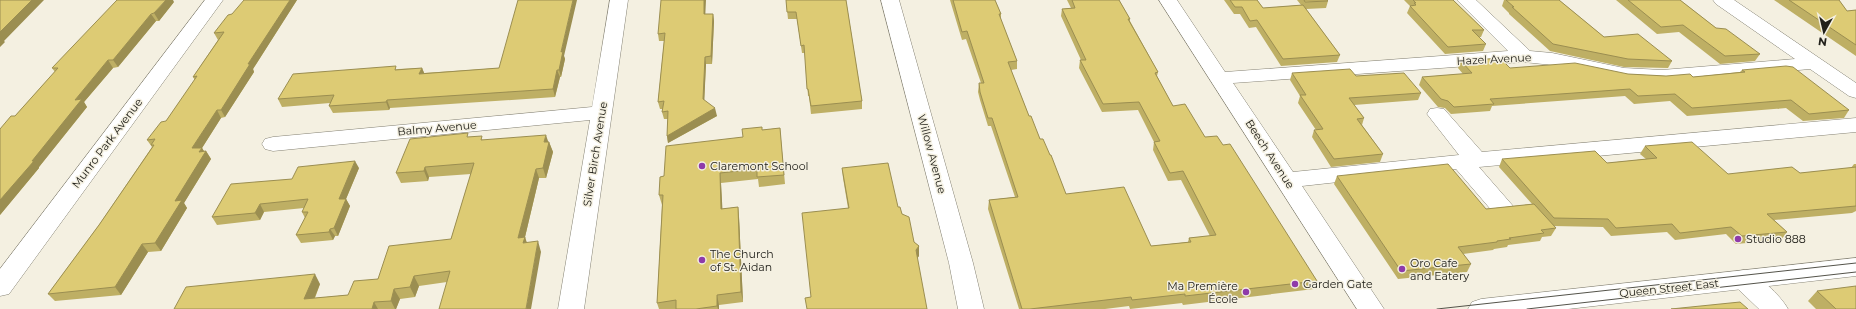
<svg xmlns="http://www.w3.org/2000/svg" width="1856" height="309" viewBox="0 0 1856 309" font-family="Montserrat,sans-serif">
  <rect width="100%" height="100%" fill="#f4f0e1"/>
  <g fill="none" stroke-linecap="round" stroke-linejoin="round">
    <defs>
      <path id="minor" d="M 205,0 L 223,0 L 9,294 L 0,296 L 0,269 Z
        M 610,0 L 628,0 L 584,309 L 558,309 L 590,120 L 273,151 L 265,149 L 262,144 L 265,139 L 273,137 L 592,107 Z
        M 881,0 L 899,0 L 973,263 L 984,309 L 958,309 L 949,263 Z
        M 1159,0 L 1177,0 L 1225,72 L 1508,51 L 1457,0 L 1476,0 L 1530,51 L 1552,53 L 1624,68 L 1662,70 L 1795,59 L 1716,4 L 1713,0 L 1734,0 L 1856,83 L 1856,98 L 1849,96 L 1810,69 L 1662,82 L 1624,80 L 1552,65 L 1524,62 L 1233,83 L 1293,172 L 1459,155 L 1427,114 L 1430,109 L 1437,108 L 1444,109 L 1482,152 L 1856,118 L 1856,132 L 1479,167 L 1513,206 L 1509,212 L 1501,214 L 1493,212 L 1456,169 L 1302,186 L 1384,309 L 1357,309 Z
        M 1744,270 C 1758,274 1781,296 1788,309 L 1759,309 L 1735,286 L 1731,279 L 1735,272 Z"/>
      <path id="major" d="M 1856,258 L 1856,276 L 1568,309 L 1468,309 L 1472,302 L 1481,299 Z"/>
    </defs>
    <use href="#minor" stroke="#858274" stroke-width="1"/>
    <use href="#major" stroke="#858274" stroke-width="1"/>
    <use href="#minor" fill="#fff" fill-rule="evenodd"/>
    <use href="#major" fill="#fff" fill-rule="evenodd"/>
    <path stroke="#54534a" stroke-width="1" d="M 1437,309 L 1856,263
      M 1527,309 L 1856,272"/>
  </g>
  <path fill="#beaf64" d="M 297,0 L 253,69 L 254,72 L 225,117 L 221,118 L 202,148 L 204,151 L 206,151 L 211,159 L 184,203 L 187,208 L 161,251 L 148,252 L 121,295 L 55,301 L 48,294 L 99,225 L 152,147 L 147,140 L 166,121 L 195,80 L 193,77 L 218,40 L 214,33 L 232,14 Z
    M 786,0 L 846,0 L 862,101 L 862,109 L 811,114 L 809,96 L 808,96 L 805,53 L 802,53 L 797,19 L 788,19 Z
    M 950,0 L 995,0 L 1001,14 L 1001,20 L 1017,61 L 1017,69 L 1011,70 L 1029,116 L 1040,139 L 1050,155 L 1066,194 L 1151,246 L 1188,242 L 1189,238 L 1210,236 L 1181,180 L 1168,181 L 1153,150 L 1154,142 L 1138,110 L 1102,112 L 1079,68 L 1080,60 L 1081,60 L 1061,16 L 1062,9 L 1071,8 L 1067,0 L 1119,0 L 1130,19 L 1130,21 L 1158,72 L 1157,76 L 1173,106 L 1205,137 L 1223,145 L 1317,281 L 1314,289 L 1183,305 L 1182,303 L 1130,309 L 1129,306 L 1105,309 L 1019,309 L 988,209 L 989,200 L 1015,197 L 991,126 L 988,126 L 980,100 L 978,92 L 979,83 L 981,83 L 966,39 L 962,40 Z
    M 1224,0 L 1257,0 L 1263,8 L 1301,5 L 1297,0 L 1327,0 L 1328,1 L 1326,8 L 1306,9 L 1340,55 L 1337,62 L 1281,66 L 1256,27 L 1249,28 L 1240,14 L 1234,14 Z
    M 1404,0 L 1453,0 L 1484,30 L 1481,37 L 1479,37 L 1486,44 L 1483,51 L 1445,54 L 1407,13 L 1410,6 Z
    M 1504,0 L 1559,0 L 1604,37 L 1672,61 L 1668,68 L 1624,67 L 1550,51 L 1509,14 L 1509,13 L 1502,6 Z
    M 1616,0 L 1680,0 L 1716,28 L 1760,54 L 1755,61 L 1720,64 L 1679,32 L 1657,34 Z
    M 1774,0 L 1839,0 L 1847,11 L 1856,10 L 1856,56 Z
    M 174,2 L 159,21 L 156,21 L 118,67 L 113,68 L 84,102 L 87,107 L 39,167 L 39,168 L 0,215 L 15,116 L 55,72 L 52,68 Z
    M 705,14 L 713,14 L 714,21 L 712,64 L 706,64 L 704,101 L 717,116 L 668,143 L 667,136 L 668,119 L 664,119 L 662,112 L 663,109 L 660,109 L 658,102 L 664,41 L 659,41 L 658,34 Z
    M 564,56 L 565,59 L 561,77 L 560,77 L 555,97 L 390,108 L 389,110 L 333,113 L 329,106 L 330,103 L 282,107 L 278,99 L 398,69 L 422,68 L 424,73 L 499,68 Z
    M 1461,61 L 1510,68 L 1666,76 L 1693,77 L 1740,72 L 1742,70 L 1849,110 L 1844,118 L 1803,121 L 1786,108 L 1687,116 L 1670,101 L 1634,104 L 1625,96 L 1492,106 L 1490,111 L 1451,114 L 1445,108 L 1438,107 L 1419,85 L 1422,77 L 1463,74 L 1458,68 Z
    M 1292,73 L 1356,76 L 1421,93 L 1418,100 L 1354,105 L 1364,118 L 1362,125 L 1383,154 L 1380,162 L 1331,167 L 1312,137 L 1314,130 L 1316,130 L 1298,103 L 1300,96 L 1290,80 Z
    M 780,128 L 785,184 L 759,187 L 758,179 L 721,183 L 722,209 L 738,207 L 739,217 L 743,302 L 719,305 L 719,309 L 659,309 L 657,303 L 662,205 L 659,195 L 664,176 L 743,137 L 762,130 Z
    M 470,137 L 484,140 L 549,142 L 553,152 L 546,178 L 539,178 L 525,237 L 527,243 L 541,252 L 447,282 L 419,286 L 415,297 L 400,299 L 396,309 L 174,309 L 320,284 L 315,298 L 348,295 L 451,239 L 471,174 L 429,177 L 428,181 L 401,183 L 396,173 Z
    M 1645,146 L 1728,174 L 1800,173 L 1851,168 L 1854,164 L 1856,164 L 1856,211 L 1852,213 L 1774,220 L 1787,232 L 1781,240 L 1736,244 L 1726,234 L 1675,240 L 1667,232 L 1611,236 L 1603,227 L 1553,226 L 1556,228 L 1551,236 L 1542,237 L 1540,241 L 1508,245 L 1507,247 L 1494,249 L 1493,250 L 1463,254 L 1471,264 L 1467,272 L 1398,279 L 1334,184 L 1337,176 L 1486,209 L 1532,204 L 1499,167 L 1502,159 L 1607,163 L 1646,159 L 1640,154 Z
    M 359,168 L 346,199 L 350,206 L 338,236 L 335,236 L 333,240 L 301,243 L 296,235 L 305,218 L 302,212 L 304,208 L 264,212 L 260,220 L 217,225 L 212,217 Z
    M 842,168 L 898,207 L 902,214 L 914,242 L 919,246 L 919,256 L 917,258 L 848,208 L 843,178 Z
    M 1817,291 L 1856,309 L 1816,309 L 1808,301 Z"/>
  <path fill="#9b8e51" d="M 32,0 L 44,0 L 4,41 L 5,42 L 0,47 L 0,32 Z
    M 166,0 L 173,0 L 174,2 L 159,21 L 154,13 Z
    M 290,0 L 297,0 L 253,69 L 254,72 L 225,117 L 221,110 L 248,64 Z
    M 573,0 L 577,0 L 564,56 L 565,59 L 561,77 L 559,70 L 561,52 Z
    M 704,0 L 706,0 L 705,21 L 704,14 Z
    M 151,14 L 156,21 L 118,67 L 113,60 Z
    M 713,14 L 714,21 L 712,64 L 711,56 Z
    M 705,57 L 706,64 L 704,107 L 703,99 Z
    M 108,60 L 113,68 L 84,102 L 87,107 L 39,167 L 39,168 L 0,215 L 0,200 L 32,161 L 75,100 Z
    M 422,68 L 425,75 L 419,74 Z
    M 557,70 L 560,77 L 555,97 L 553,89 Z
    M 387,100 L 390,108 L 389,110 L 386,102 Z
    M 715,108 L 717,116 L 668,143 L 667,136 Z
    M 217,110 L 221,118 L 202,148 L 205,153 L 206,151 L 211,159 L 184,203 L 187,208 L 161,251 L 155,243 L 175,201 L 192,148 Z
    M 546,135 L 549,144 L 549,142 L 553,152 L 546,178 L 543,168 L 544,142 Z
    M 355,161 L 359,168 L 346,199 L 350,206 L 338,236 L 334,228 L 339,199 Z
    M 425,167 L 429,177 L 428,181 L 424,171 Z
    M 536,169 L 539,178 L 525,237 L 528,247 L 518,238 Z
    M 720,173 L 721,183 L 723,219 L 721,209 Z
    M 260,204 L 264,212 L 260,220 L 255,213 Z
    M 738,207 L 739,217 L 743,302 L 741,292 Z
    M 330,229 L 335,236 L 333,240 L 329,232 Z
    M 538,241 L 541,252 L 531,309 L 526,309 Z
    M 142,244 L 148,252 L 121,295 L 115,287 Z
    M 919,246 L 919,256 L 916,260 L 916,250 Z
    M 315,274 L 320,284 L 310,309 L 304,299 Z
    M 414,276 L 419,286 L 415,297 L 410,287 Z
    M 394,289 L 400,299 L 396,309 L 395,309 L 391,301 Z
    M 717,295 L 719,305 L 719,309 L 718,309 L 717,306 Z
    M 374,302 L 378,309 L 372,309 Z"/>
  <path fill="#ddcb74" stroke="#9b8e51" d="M 0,0 L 32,0 L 0,32 Z
    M 117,0 L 166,0 L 154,13 L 151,14 L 113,60 L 108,60 L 75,100 L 82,99 L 32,161 L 34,161 L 0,200 L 0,129 L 11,116 L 15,116 L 58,68 L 52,68 Z
    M 244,0 L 290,0 L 248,64 L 250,64 L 221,110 L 217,110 L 192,148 L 202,148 L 199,152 L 206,151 L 175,201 L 182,200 L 155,243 L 142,244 L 115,287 L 48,294 L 99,225 L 154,145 L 151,145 L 155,139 L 147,140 L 161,122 L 166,121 L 197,76 L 193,77 L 224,32 L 214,33 L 228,15 L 232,14 Z
    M 518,0 L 573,0 L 561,52 L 563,51 L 559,70 L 557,70 L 553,89 L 387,100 L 386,102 L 329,106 L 334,95 L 278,99 L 293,74 L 396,66 L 395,70 L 422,68 L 419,74 L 499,68 Z
    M 661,0 L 704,0 L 704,14 L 713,14 L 711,56 L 705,57 L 703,99 L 715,108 L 667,136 L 668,111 L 662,112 L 664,101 L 658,102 L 665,33 L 658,34 Z
    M 786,0 L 846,0 L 862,101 L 811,106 L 808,89 L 807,89 L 804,45 L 801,46 L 796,12 L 787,12 Z
    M 953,0 L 995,0 L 1001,14 L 999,14 L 1017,61 L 1008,62 L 1029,116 L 1031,116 L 1040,139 L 1043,139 L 1050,155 L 1051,155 L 1066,194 L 1124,187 L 1151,246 L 1191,242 L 1189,238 L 1216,235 L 1183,171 L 1170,173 L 1154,142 L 1160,141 L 1139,102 L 1103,104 L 1080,60 L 1086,60 L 1062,9 L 1075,8 L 1072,0 L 1119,0 L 1130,19 L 1128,19 L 1158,72 L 1155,73 L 1173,106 L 1185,104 L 1205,137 L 1217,136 L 1223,145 L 1230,144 L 1317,281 L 1185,296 L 1185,294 L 1132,300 L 1131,297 L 1030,309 L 1022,309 L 989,200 L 1018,197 L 992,118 L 988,118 L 980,92 L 979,83 L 984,83 L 967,31 L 962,32 Z
    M 1230,0 L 1257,0 L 1263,8 L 1303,5 L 1340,55 L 1283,59 L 1257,20 L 1250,21 L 1242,7 L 1235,7 Z
    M 1304,0 L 1327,0 L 1328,1 L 1305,2 Z
    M 1413,0 L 1453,0 L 1484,30 L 1472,30 L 1486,44 L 1448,47 L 1410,6 L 1416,5 L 1414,3 L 1416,3 Z
    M 1506,0 L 1559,0 L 1604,37 L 1638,34 L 1672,61 L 1628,59 L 1553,44 L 1512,7 L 1514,7 Z
    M 1628,0 L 1680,0 L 1716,28 L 1726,29 L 1760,54 L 1725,56 L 1683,25 L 1661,27 Z
    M 1789,0 L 1839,0 L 1847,11 L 1856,10 L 1856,45 Z
    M 1500,58 L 1510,68 L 1575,63 L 1628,74 L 1666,76 L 1690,74 L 1693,77 L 1745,72 L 1742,70 L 1786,66 L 1793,67 L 1849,110 L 1809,114 L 1791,100 L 1692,108 L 1675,94 L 1638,96 L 1630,89 L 1490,99 L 1494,104 L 1454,107 L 1448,101 L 1441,99 L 1422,77 L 1472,73 L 1461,61 Z
    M 1350,69 L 1356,76 L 1404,73 L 1421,93 L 1349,98 L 1364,118 L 1357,119 L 1383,154 L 1334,159 L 1314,130 L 1323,129 L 1300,95 L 1306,95 L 1292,73 Z
    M 762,127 L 762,130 L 780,128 L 784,175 L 757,177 L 757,169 L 720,173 L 721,209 L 738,207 L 741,292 L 717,295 L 717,306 L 696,309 L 676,309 L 676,300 L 657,303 L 663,195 L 659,195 L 660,177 L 664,176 L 666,146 L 743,137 L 742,129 Z
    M 468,133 L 467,137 L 482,136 L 481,140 L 546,135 L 544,142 L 549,142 L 543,168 L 536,169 L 518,238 L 525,237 L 523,243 L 538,241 L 526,309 L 439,309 L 450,271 L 414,276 L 410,287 L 394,289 L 391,301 L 374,302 L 372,309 L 174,309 L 186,287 L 315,274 L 304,299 L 348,295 L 354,281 L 378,279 L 389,246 L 451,239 L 474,163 L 425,167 L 424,171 L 396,173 L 410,139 Z
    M 1692,142 L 1728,174 L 1792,167 L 1800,173 L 1856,167 L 1856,206 L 1767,214 L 1787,232 L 1742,236 L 1731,227 L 1680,233 L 1672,224 L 1616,228 L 1608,219 L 1554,218 L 1502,159 L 1595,151 L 1607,163 L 1657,158 L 1645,146 Z
    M 355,161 L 339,199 L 346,199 L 334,228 L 330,229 L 329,232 L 296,235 L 308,212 L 302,212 L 308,199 L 260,204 L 255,213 L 212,217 L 231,184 L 292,179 L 298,167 Z
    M 888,163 L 898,207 L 900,207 L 902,214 L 909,217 L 914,242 L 919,246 L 916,250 L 927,309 L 807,309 L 805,298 L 811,297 L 802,213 L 849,208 L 842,168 Z
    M 1448,164 L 1486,209 L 1534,204 L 1556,228 L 1541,230 L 1544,233 L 1509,238 L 1511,239 L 1497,241 L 1497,242 L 1458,247 L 1471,264 L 1401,271 L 1337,176 Z
    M 1856,286 L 1856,309 L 1836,309 L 1817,291 Z
    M 1740,302 L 1748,309 L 1671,309 Z"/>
  <g fill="#8e3baa" stroke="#f4f0e1" stroke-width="1.5">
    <circle cx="702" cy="166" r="4"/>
    <circle cx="1738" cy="239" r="4"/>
    <circle cx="702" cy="260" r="4"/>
    <circle cx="1402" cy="269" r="4"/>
    <circle cx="1295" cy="284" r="4"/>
    <circle cx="1246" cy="292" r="4"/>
  </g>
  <g text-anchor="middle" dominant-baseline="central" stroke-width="3" stroke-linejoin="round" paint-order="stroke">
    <g font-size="11" fill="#21201a" stroke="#f4f0e1">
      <text transform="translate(1494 59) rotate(-3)">Hazel Avenue</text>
      <text transform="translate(437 128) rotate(-5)">Balmy Avenue</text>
      <text transform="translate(107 143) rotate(-53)">Munro Park Avenue</text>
      <text transform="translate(595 154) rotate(-81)">Silver Birch Avenue</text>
      <text transform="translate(932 154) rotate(75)">Willow Avenue</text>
      <text transform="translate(1270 154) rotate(57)">Beech Avenue</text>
      <text transform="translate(1669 288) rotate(-6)">Queen Street East</text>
    </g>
    <g font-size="11" fill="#21201a" stroke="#f4f0e1" text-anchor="start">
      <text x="710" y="166">Claremont School</text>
      <text x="1746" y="239">Studio 888</text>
      <text x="710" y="254">The Church<tspan x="710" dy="13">of St. Aidan</tspan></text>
      <text x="1410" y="263">Oro Cafe<tspan x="1410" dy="13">and Eatery</tspan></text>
      <text x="1303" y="284">Garden Gate</text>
      <text x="1238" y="286" text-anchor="end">Ma Première<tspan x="1238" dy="13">École</tspan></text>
    </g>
  </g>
  <g transform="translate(1824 32) rotate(188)" stroke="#f4f0e1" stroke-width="3" paint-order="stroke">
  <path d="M0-3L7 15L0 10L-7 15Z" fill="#21201a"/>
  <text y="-6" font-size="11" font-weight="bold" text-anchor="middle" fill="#21201a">N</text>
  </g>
</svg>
